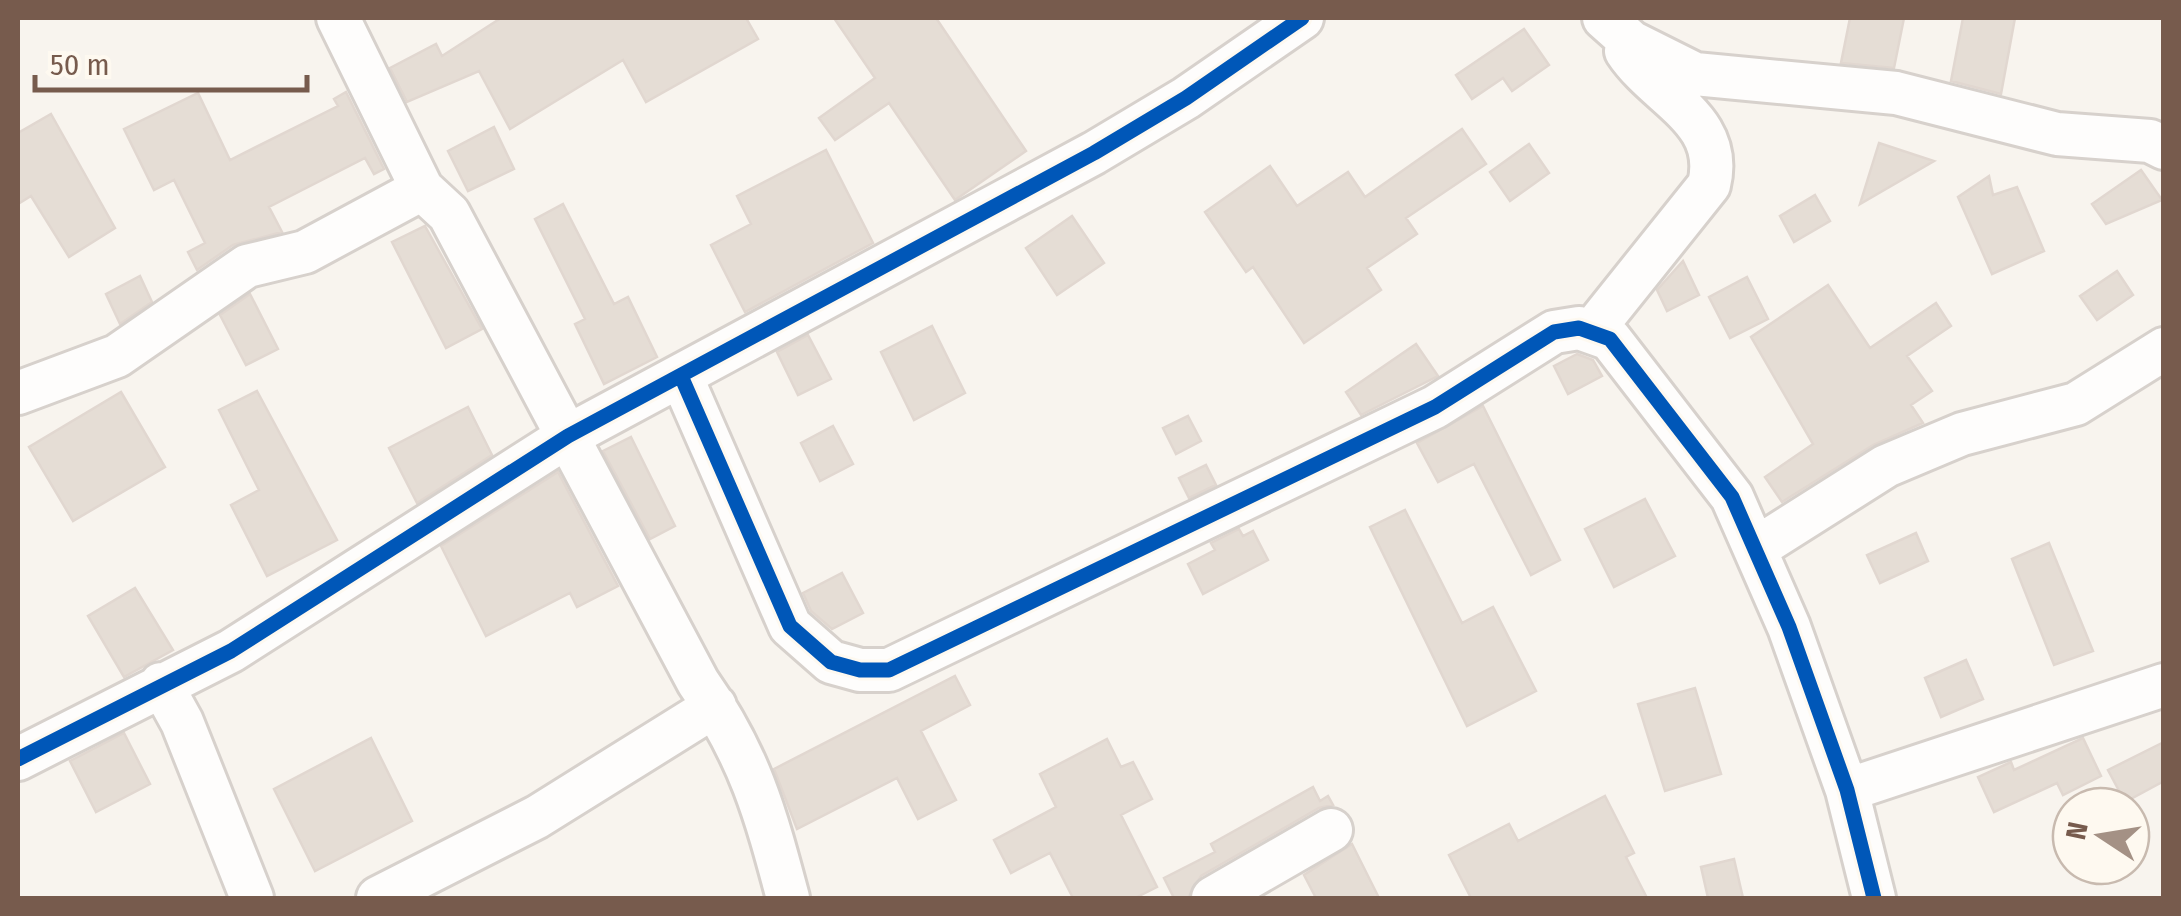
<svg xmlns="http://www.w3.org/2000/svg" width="2181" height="916" viewBox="0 0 2181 916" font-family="'Fira Sans Condensed',sans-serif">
  <rect width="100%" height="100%" fill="#f8f4ee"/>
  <path fill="#e5ddd5" stroke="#e1d7d0" stroke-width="2.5" d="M 501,18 L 746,18 L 758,39 L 646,102 L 623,60 L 510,129 L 479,71 L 407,102 L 390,68 L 436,44 L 442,56 Z
    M 834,18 L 936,18 L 1026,151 L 955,200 L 889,103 L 835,140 L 819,118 L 875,78 Z
    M 1850,18 L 1904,18 L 1894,68 L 1841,63 Z
    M 1963,18 L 2015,18 L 2001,94 L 1951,81 Z
    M 1524,29 L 1549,65 L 1512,91 L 1503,78 L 1472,99 L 1456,75 Z
    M 346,92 L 384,169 L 374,174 L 365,158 L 269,207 L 282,232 L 233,245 L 197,270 L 188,252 L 205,243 L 174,180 L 154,190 L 124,129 L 198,93 L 230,160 L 338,106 L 334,99 Z
    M 51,114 L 115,228 L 69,257 L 31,196 L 18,204 L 18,133 Z
    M 494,127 L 514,169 L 468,191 L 448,151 Z
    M 1462,129 L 1486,164 L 1406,218 L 1417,234 L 1367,268 L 1381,290 L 1304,343 L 1253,267 L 1246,272 L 1205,212 L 1270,166 L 1297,206 L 1348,172 L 1365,197 Z
    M 1879,143 L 1934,161 L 1860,204 Z
    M 1529,144 L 1549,173 L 1510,201 L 1490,172 Z
    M 826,150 L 873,243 L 745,312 L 711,245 L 751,224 L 737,196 Z
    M 2141,170 L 2162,200 L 2106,224 L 2092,204 Z
    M 1989,176 L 1993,195 L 2017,187 L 2044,251 L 1992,274 L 1958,197 Z
    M 1815,195 L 1830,221 L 1794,242 L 1780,216 Z
    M 563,204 L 614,304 L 628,297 L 657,357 L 604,384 L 575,324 L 585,319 L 535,219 Z
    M 1072,216 L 1104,263 L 1057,295 L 1026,248 Z
    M 425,226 L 482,329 L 446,348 L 392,242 Z
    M 1683,261 L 1699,295 L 1667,311 L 1657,290 Z
    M 2117,271 L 2133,295 L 2097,320 L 2080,296 Z
    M 140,276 L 152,302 L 120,324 L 106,294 Z
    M 1747,277 L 1768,319 L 1730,338 L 1709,297 Z
    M 1828,285 L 1870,348 L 1936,303 L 1951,326 L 1907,356 L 1932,391 L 1911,405 L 1923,423 L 1873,445 L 1782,502 L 1765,477 L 1813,444 L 1751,337 Z
    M 250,294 L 278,349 L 246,365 L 220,315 Z
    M 932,326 L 965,393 L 914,420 L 881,352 Z
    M 808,335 L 831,379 L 798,395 L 777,352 Z
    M 1416,344 L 1438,376 L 1361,415 L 1346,392 Z
    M 1577,354 L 1593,360 L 1602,376 L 1568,394 L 1554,366 Z
    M 257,391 L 337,540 L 267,576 L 231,505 L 259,490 L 219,410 Z
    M 121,392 L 165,467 L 73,521 L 29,447 Z
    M 1483,406 L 1560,560 L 1531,575 L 1474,464 L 1438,482 L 1417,443 Z
    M 468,407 L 492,455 L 417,503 L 389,448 Z
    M 1188,416 L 1201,441 L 1176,454 L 1163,428 Z
    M 833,426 L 853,464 L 820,481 L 801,443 Z
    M 631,437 L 675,526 L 650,539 L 603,451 Z
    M 1206,465 L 1216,485 L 1189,498 L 1179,478 Z
    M 558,472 L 618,586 L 577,607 L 570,593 L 486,636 L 441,546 Z
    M 1645,499 L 1675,556 L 1614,587 L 1585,529 Z
    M 1405,510 L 1462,623 L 1493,607 L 1536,691 L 1467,726 L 1370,527 Z
    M 1239,529 L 1243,536 L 1253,531 L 1268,560 L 1203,594 L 1188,564 L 1215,550 L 1211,543 Z
    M 1916,533 L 1928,561 L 1880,583 L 1867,555 Z
    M 2049,543 L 2093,651 L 2054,665 L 2012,559 Z
    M 842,573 L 863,613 L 832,629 L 811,611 L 803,593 Z
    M 135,588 L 173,650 L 124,677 L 88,616 Z
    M 1966,660 L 1983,699 L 1941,717 L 1925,678 Z
    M 955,676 L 970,705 L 921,731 L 956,800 L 918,819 L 897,778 L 797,829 L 774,769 Z
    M 1695,688 L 1721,774 L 1665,791 L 1638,704 Z
    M 124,733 L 150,784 L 96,812 L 70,761 Z
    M 371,738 L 412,821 L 315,871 L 274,789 Z
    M 2083,738 L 2101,776 L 2063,795 L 2057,783 L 1994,812 L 1978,777 L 2011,762 L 2014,770 Z
    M 1107,739 L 1121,767 L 1133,762 L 1152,799 L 1121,815 L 1157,887 L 1135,898 L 1073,898 L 1050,853 L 1011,873 L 994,840 L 1056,807 L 1040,774 Z
    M 2164,742 L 2164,781 L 2125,802 L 2108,770 Z
    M 1313,787 L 1320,801 L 1328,796 L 1333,805 L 1319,808 L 1201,876 L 1188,898 L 1174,898 L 1164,878 L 1215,852 L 1211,844 Z
    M 1605,796 L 1634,853 L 1626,857 L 1647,898 L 1471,898 L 1449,855 L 1509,824 L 1518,841 Z
    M 1352,844 L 1379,898 L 1316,898 L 1304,875 Z
    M 1734,859 L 1743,898 L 1708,898 L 1701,867 Z"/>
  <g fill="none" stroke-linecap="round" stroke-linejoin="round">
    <defs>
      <path id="minor" d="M 338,18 L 422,189 L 449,214 L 698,682 C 750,756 765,812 788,898
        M 1604,18 L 1631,42 L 1695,74 L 1896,93 L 2057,134 L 2150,141 L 2164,148
        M 1593,330 L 1709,185 C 1725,119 1658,99 1626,51
        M 681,376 L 790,626 L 831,662 L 860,670 L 889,670 L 1435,407 L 1554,332 L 1579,328 L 1610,339 L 1732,497 L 1789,627 L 1847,790 L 1874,898
        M 18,393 L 117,356 L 247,266 L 305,252 L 422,189
        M 1755,549 L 1886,466 L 1962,434 L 2076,404 L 2164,349
        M 161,684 L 182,722 L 252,898
        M 18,759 L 231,651 L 568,436 L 1094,153 L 1186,98 L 1302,18
        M 1847,790 L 2164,685
        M 378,898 L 537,817 L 715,706
        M 1213,898 L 1331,830"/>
    </defs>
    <use href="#minor" stroke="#d7d1cc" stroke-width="48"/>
    <use href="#minor" stroke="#fefdfc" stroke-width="42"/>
    <defs>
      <path id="cycleway" d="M 681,376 L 790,626 L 831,662 L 860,670 L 889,670 L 1435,407 L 1554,332 L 1579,328 L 1610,339 L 1732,497 L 1789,627 L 1847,790 L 1874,898
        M 18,759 L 231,651 L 568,436 L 1094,153 L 1186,98 L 1302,18"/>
    </defs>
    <use href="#cycleway" stroke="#fef9f0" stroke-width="21"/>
    <use href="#cycleway" stroke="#0057b8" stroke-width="15"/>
  </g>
  <rect width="2181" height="916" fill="none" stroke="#775b4d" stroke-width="40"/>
  <g transform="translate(2101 836) rotate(282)"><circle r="48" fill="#fef9f0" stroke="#c8baaf" stroke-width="2.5"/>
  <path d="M0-8L18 38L0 25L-18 38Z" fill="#a49185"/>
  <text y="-15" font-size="28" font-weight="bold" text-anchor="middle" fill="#775b4d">N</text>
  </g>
  <path d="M35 75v15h272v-15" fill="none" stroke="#775b4d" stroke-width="5"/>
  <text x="50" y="75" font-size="30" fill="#775b4d" stroke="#fef9f0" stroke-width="8" paint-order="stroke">50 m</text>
</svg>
